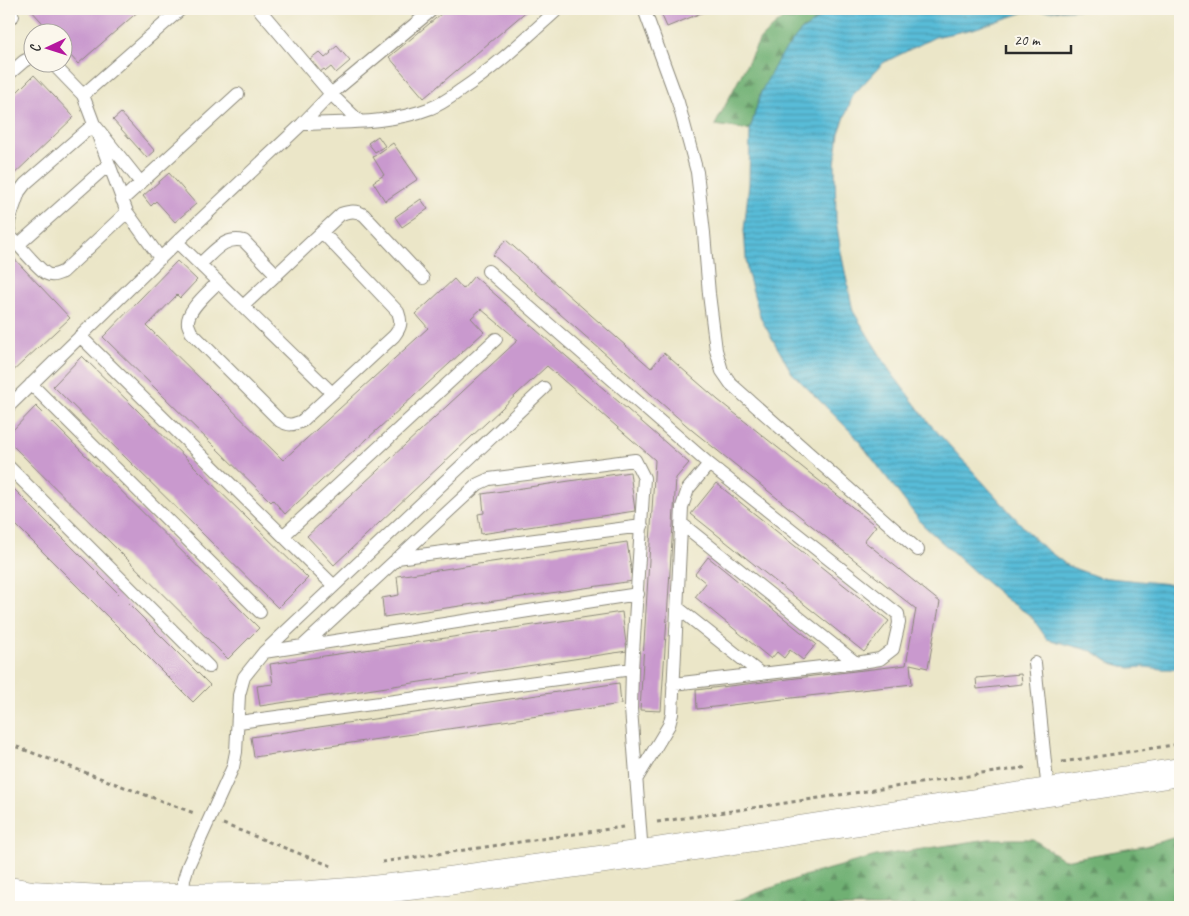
<svg xmlns="http://www.w3.org/2000/svg" width="1189" height="916" viewBox="0 0 1189 916" font-family="Caveat,sans-serif">
  <defs>
    <pattern id="forest-firs" width="22" height="20" patternUnits="userSpaceOnUse" patternTransform="scale(1.25)"><rect width="22" height="20" fill="#6fb073"/><path d="M5 1l3.5 6h-7zM16 11l3.5 6h-7z" fill="#5b8f5f"/></pattern>
    <pattern id="water-rules" width="6" height="5" patternUnits="userSpaceOnUse" patternTransform="scale(1.25)"><rect width="6" height="5" fill="#59bcd8"/><path d="M0 2.5h6" fill="none" stroke="#4a99af"/></pattern>
  </defs>
  <rect width="100%" height="100%" fill="#fbf7ec"/>
  <filter id="ink" filterUnits="userSpaceOnUse"><feTurbulence type="fractalNoise" baseFrequency=".02" numOctaves="2"/><feDisplacementMap in="SourceGraphic" scale="10" xChannelSelector="R" yChannelSelector="G"/><feConvolveMatrix kernelMatrix="1 2 1 2 8 2 1 2 1" color-interpolation-filters="sRGB"/></filter>
  <filter id="wash" filterUnits="userSpaceOnUse"><feTurbulence type="fractalNoise" baseFrequency=".0096" numOctaves="4" result="noise"/><feDisplacementMap in="SourceGraphic" scale="20" xChannelSelector="R" yChannelSelector="G"/><feGaussianBlur stdDeviation="1.12" result="paint"/><feColorMatrix in="noise" values="0 0 0 0 0 0 0 0 0 0 0 0 0 0 0 0 0 1.4 0 .05"/><feComposite in="paint" operator="in"/></filter>
  <g filter="url(#wash)">
    <rect width="100%" height="100%" fill="#ebe6c8"/>
    <path fill="url(#forest-firs)" stroke="#4d6e4f" d="M 793,9 L 833,9 L 800,32 L 761,92 L 750,130 L 715,125 L 760,39 Z
      M 1180,836 L 1180,907 L 719,907 L 804,876 L 876,856 L 989,839 L 1033,839 L 1064,860 L 1145,846 Z"/>
    <path fill="url(#water-rules)" stroke="#427482" d="M 833,9 L 1090,9 L 1025,12 L 973,29 L 935,37 L 883,63 L 853,95 L 839,133 L 835,164 L 836,220 L 841,252 L 853,311 L 890,371 L 930,424 L 1038,543 L 1068,566 L 1098,577 L 1180,585 L 1180,669 L 1163,669 L 1144,667 L 1130,668 L 1111,663 L 1092,651 L 1047,639 L 1031,616 L 1006,599 L 979,576 L 923,525 L 855,436 L 792,373 L 761,319 L 747,271 L 744,230 L 749,184 L 750,130 L 761,92 L 779,58 L 800,32 Z"/>
    <g id="blocks">
      <path fill="#c999ce" d="M 30,9 L 141,9 L 78,64 L 62,46 L 62,32 L 51,32 Z
        M 447,9 L 529,9 L 424,98 L 389,57 Z
        M 659,9 L 711,9 L 667,27 Z
        M 337,46 L 350,61 L 336,73 L 331,67 L 326,71 L 324,69 L 320,72 L 310,59 L 319,52 L 325,58 L 331,53 L 330,52 Z
        M 34,75 L 74,117 L 9,179 L 9,100 Z
        M 121,113 L 155,151 L 147,158 L 113,120 Z
        M 378,136 L 385,146 L 375,152 L 368,143 Z
        M 393,143 L 418,179 L 385,201 L 373,182 L 384,175 L 373,157 Z
        M 169,173 L 196,204 L 175,222 L 156,201 L 151,206 L 143,196 Z
        M 421,199 L 428,209 L 402,227 L 395,217 Z
        M 506,240 L 651,368 L 664,353 L 718,400 L 876,526 L 864,541 L 940,602 L 928,668 L 910,664 L 912,684 L 697,709 L 696,690 L 906,665 L 916,609 L 693,431 L 493,255 Z
        M 9,253 L 70,318 L 9,375 Z
        M 177,261 L 197,280 L 180,298 L 177,295 L 147,326 L 283,460 L 428,328 L 416,314 L 454,279 L 463,289 L 474,276 L 689,463 L 676,478 L 661,711 L 640,710 L 655,460 L 547,366 L 334,565 L 307,536 L 518,340 L 481,309 L 471,318 L 484,332 L 285,514 L 273,500 L 271,502 L 103,337 Z
        M 82,356 L 308,578 L 278,608 L 53,386 Z
        M 36,406 L 259,628 L 228,659 L 9,442 L 9,434 Z
        M 630,472 L 635,511 L 481,534 L 478,514 L 484,513 L 482,494 Z
        M 716,483 L 889,621 L 864,652 L 691,514 Z
        M 9,484 L 210,685 L 193,702 L 9,518 Z
        M 627,542 L 633,581 L 384,617 L 382,598 L 399,595 L 397,576 Z
        M 708,557 L 816,644 L 803,660 L 790,650 L 784,658 L 777,652 L 771,659 L 695,597 L 706,583 L 695,574 Z
        M 622,612 L 627,651 L 260,706 L 257,686 L 273,684 L 270,664 Z
        M 1021,674 L 1022,684 L 977,689 L 976,678 Z
        M 619,683 L 621,704 L 254,757 L 251,737 Z"/>
    </g>
  </g>
  <g filter="url(#ink)">
    <use href="#blocks" fill-opacity="0" stroke="#8b887a" stroke-width="1"/>
    <g fill="none" stroke-linecap="round" stroke-linejoin="round">
      <defs>
        <path id="lane" d="M 259,9 L 331,94 L 359,121
          M 644,9 L 678,102 L 697,172 L 704,233 L 709,294 L 716,350 L 722,371 L 731,384 L 918,550
          M 9,11 L 13,16
          M 51,62 L 83,95 L 181,9
          M 9,74 L 24,61 L 32,57
          M 83,95 L 127,212 L 160,258
          M 302,124 C 345,122 390,124 431,108 C 442,104 451,97 461,90 C 496,67 527,37 558,9
          M 122,200 L 238,94
          M 9,224 L 9,221 L 19,192 L 25,184 L 94,124 L 141,183
          M 9,229 L 10,236 C 19,245 38,269 47,274 C 53,277 57,274 63,272 L 127,212
          M 177,242 L 332,393
          M 18,245 L 109,164
          M 200,264 C 214,252 224,236 244,241 L 277,275
          M 488,271 L 709,464 L 898,614 L 899,623 L 893,649 L 880,659 L 856,663 L 673,684
          M 218,282 C 209,292 186,310 188,324 C 188,325 191,331 191,332 L 280,421 C 289,426 293,425 302,421 L 394,336 C 401,327 402,323 398,312 L 322,232
          M 243,306 L 341,214 C 350,211 356,210 364,215 L 423,278
          M 80,336 L 333,585
          M 31,384 L 260,612
          M 9,406 L 177,242 L 302,124 L 331,94 L 433,9
          M 9,467 L 209,667
          M 682,524 L 856,663
          M 283,536 L 496,339
          M 397,558 L 642,526
          M 678,608 L 761,674
          M 304,645 L 478,484 L 489,479 L 635,460 L 644,478 L 632,669 L 631,709 L 642,854
          M 264,652 L 638,594
          M 1035,663 L 1048,792
          M 239,722 L 632,669
          M 636,780 L 669,725 L 672,714 L 682,507 L 688,489 L 709,464
          M 183,898 L 184,879 L 188,866 L 233,767 L 236,752 L 239,695 L 244,677 L 264,652 L 544,388"/>
        <path id="secondary" d="M 9,891 L 32,895 L 102,899 L 242,897 L 309,895 L 363,891 L 426,884 L 642,854 L 1180,772"/>
      </defs>
      <use href="#lane" stroke="#8b887a" stroke-width="14"/>
      <use href="#secondary" stroke="#8b887a" stroke-width="29"/>
      <path stroke="#8b887a" stroke-width="3" stroke-dasharray="4 4" stroke-linecap="butt" d="M 9,744 L 194,813
        M 1062,762 L 1180,744
        M 657,822 L 1029,767
        M 223,824 L 334,867
        M 382,862 L 623,827"/>
      <use href="#lane" stroke="#fff" stroke-width="12"/>
      <use href="#secondary" stroke="#fff" stroke-width="28"/>
    </g>
  </g>
  <rect width="1189" height="916" fill="none" stroke="#fbf7ec" stroke-width="30"/>
  <g transform="translate(48 48) rotate(266)"><circle r="24" fill="#fbf7ec" stroke="#a8a59f"/>
  <path d="M0-4L9 19L0 12L-9 19Z" fill="#b5179e"/>
  <text y="-8" font-size="14" font-weight="bold" text-anchor="middle" fill="#2b2b2b">С</text>
  </g>
  <path d="M1006 45v8h65v-8" fill="none" stroke="#2b2b2b" stroke-width="2.5"/>
  <text x="1014" y="45" font-size="15" fill="#2b2b2b" stroke="#fbf7ec" stroke-width="4" paint-order="stroke">20 m</text>
</svg>
